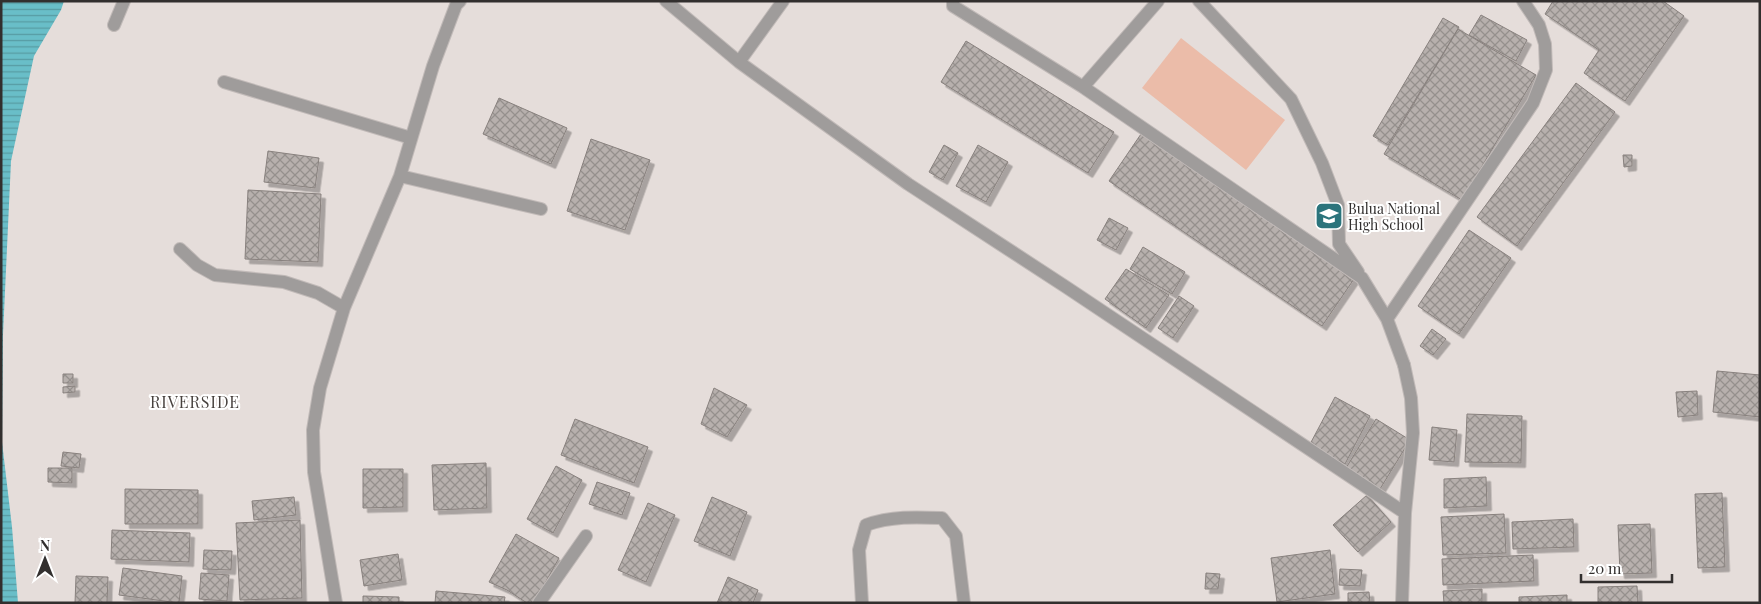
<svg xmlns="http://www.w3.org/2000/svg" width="1761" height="604" viewBox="0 0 1761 604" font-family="'Playfair Display',serif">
  <defs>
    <pattern id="water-rules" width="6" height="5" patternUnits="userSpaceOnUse" patternTransform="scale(1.25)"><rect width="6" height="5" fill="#69bec8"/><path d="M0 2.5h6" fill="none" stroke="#579ba3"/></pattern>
    <pattern id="building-cross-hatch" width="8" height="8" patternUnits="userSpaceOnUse" patternTransform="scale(1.25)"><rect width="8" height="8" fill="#b7b0ad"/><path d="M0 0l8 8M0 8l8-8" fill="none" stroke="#95908d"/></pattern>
    <filter id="shadow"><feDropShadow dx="4.5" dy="4.5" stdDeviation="0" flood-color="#0004"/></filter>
  </defs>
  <rect width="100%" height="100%" fill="#e5ddda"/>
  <path fill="#ebbca9" d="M 1181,38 L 1285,120 L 1246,170 L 1142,88 Z"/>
  <path fill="url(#water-rules)" d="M 1,1 L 64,1 L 61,10 L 34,56 L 11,161 L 3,335 L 2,442 L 12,527 L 18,603 L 1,603 Z"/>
  <path fill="url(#building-cross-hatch)" stroke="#88817e" filter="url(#shadow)" d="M 1553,1 L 1663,1 L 1684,16 L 1625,101 L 1584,73 L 1599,50 L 1545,14 Z
    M 1481,15 L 1527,40 L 1516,61 L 1469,35 Z
    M 1443,18 L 1459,27 L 1388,145 L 1373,136 Z
    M 1458,29 L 1536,75 L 1462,200 L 1384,154 Z
    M 966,41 L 1114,132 L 1088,173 L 941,82 Z
    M 1576,83 L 1615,112 L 1517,246 L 1477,217 Z
    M 499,98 L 567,128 L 551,164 L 483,134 Z
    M 1141,134 L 1354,279 L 1322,326 L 1109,181 Z
    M 591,139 L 650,160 L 625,230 L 567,211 Z
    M 944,145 L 958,153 L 943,180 L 929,172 Z
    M 978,145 L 1008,162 L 986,202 L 956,186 Z
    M 268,151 L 319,158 L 315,188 L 264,182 Z
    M 1623,155 L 1632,155 L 1632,166 L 1624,167 Z
    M 248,190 L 321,194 L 318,262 L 245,259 Z
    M 1109,218 L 1128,228 L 1116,250 L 1097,240 Z
    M 1469,230 L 1511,258 L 1459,334 L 1418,306 Z
    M 1143,247 L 1185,272 L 1172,294 L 1130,269 Z
    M 1126,269 L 1169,295 L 1146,328 L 1105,299 Z
    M 1179,296 L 1194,306 L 1173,338 L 1158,328 Z
    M 1432,329 L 1446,339 L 1433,355 L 1420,346 Z
    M 1717,371 L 1760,375 L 1760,417 L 1713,412 Z
    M 63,374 L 73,374 L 73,383 L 63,383 Z
    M 75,386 L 75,392 L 63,393 L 63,387 Z
    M 714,388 L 747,405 L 727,437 L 701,424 Z
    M 1697,391 L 1698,415 L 1678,417 L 1676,392 Z
    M 1335,397 L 1370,416 L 1345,464 L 1309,446 Z
    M 1467,414 L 1522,416 L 1521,463 L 1465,462 Z
    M 575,419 L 648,447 L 634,483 L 561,455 Z
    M 1376,419 L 1410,440 L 1380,489 L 1346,468 Z
    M 1432,427 L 1457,430 L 1454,462 L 1429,460 Z
    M 63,452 L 81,454 L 79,468 L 61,466 Z
    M 486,463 L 487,508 L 434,510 L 432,465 Z
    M 556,466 L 582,480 L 553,533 L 527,519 Z
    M 48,468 L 72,468 L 72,483 L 48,482 Z
    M 363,469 L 403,469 L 403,507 L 363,508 Z
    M 1486,477 L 1487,506 L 1444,508 L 1444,479 Z
    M 597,482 L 630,493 L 622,515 L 589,504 Z
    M 125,489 L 198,490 L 198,524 L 125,524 Z
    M 1722,493 L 1725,567 L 1698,568 L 1695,494 Z
    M 1367,495 L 1391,522 L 1358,552 L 1333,525 Z
    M 294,497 L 296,515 L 254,520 L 252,501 Z
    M 712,497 L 747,512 L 730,556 L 694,541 Z
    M 648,503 L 675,515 L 646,582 L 618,570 Z
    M 1504,514 L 1506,553 L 1443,555 L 1441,517 Z
    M 1573,519 L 1574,547 L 1513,549 L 1512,522 Z
    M 300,520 L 302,598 L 240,600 L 236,523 Z
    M 1650,524 L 1652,573 L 1620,574 L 1618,525 Z
    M 112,530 L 190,533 L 189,562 L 111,559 Z
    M 516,534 L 559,558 L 534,603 L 527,603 L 507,590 L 489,582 Z
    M 204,550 L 232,551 L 231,570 L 203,569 Z
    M 1330,550 L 1335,594 L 1277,602 L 1271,558 Z
    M 398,554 L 402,580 L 364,586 L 360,560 Z
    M 1533,555 L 1534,581 L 1443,585 L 1442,559 Z
    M 123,568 L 182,576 L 179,603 L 119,595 Z
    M 1340,569 L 1362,570 L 1360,586 L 1339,585 Z
    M 201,573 L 229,575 L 227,601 L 199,599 Z
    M 1206,573 L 1220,574 L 1218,589 L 1205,589 Z
    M 76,576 L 108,577 L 107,603 L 75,603 Z
    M 728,577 L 758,590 L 753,603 L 717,603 Z
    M 1637,586 L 1638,603 L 1598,603 L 1598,587 Z
    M 1482,589 L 1482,603 L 1444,603 L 1443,591 Z
    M 436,591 L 505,597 L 504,603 L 435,603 Z
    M 1369,592 L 1370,603 L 1348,603 L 1348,593 Z
    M 1567,595 L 1567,603 L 1519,603 L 1519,597 Z
    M 363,596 L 399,597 L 399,603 L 363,603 Z"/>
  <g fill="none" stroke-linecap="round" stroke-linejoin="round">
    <defs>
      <path id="service" d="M 953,1 L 953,6 L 1083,87 L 1362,278 L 1387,319 L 1404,365
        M 1199,1 L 1291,99 L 1322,163 L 1338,205 L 1339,244 L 1358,272
        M 1083,87 L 1158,1
        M 1387,319 L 1533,103 L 1546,70 L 1545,44 L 1539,25 L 1523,1
        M 862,603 L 859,550 L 866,525 C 891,516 916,517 942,518 L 956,536 L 964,603"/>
      <path id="minor" d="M 666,1 L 739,62 L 908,184 L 1066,287 L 1405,513
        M 114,25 L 124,1
        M 739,62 L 783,1
        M 224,82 L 411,138
        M 400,176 L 541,209
        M 180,249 L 197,265 L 215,275 L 284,282 L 318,293 L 344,308
        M 336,603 L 314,472 L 313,430 L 320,388 L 344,308 L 400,176 L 433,66 L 456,5 L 460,1
        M 539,603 L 586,536
        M 1402,603 L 1405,513 L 1413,433 L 1411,398 L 1404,365"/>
    </defs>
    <use href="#service" stroke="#c1bab8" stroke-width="14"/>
    <use href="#minor" stroke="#c1bab8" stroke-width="14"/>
    <use href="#service" stroke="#9f9c9b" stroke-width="12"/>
    <use href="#minor" stroke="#9f9c9b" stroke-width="12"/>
  </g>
  <defs>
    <symbol id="school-square" viewBox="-11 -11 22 22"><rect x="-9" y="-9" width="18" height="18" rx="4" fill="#2b747c" stroke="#fff"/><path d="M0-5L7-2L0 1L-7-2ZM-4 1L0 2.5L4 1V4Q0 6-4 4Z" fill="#fff"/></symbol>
  </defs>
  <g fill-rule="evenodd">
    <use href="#school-square" x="1313" y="200" width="32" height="32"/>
  </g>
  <g text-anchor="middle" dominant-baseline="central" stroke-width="4" stroke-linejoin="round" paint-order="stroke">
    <g font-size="14" fill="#322f2e" stroke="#fff" text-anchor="start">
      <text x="1348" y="208">Bulua National<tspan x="1348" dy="16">High School</tspan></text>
    </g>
    <g font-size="16" letter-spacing="1" fill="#47413e" stroke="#fff">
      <text x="195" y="401">RIVERSIDE</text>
    </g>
  </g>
  <rect width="1761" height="604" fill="none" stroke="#322f2e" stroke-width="5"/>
  <g transform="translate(45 559)" stroke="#ffffff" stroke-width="4" paint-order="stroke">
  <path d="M0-4L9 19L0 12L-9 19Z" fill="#322f2e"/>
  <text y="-8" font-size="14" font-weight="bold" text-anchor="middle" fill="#322f2e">N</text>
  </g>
  <path d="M1581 574v8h91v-8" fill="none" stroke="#322f2e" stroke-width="2.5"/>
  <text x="1588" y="574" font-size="15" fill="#322f2e" stroke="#ffffff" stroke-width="4" paint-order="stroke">20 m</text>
</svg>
